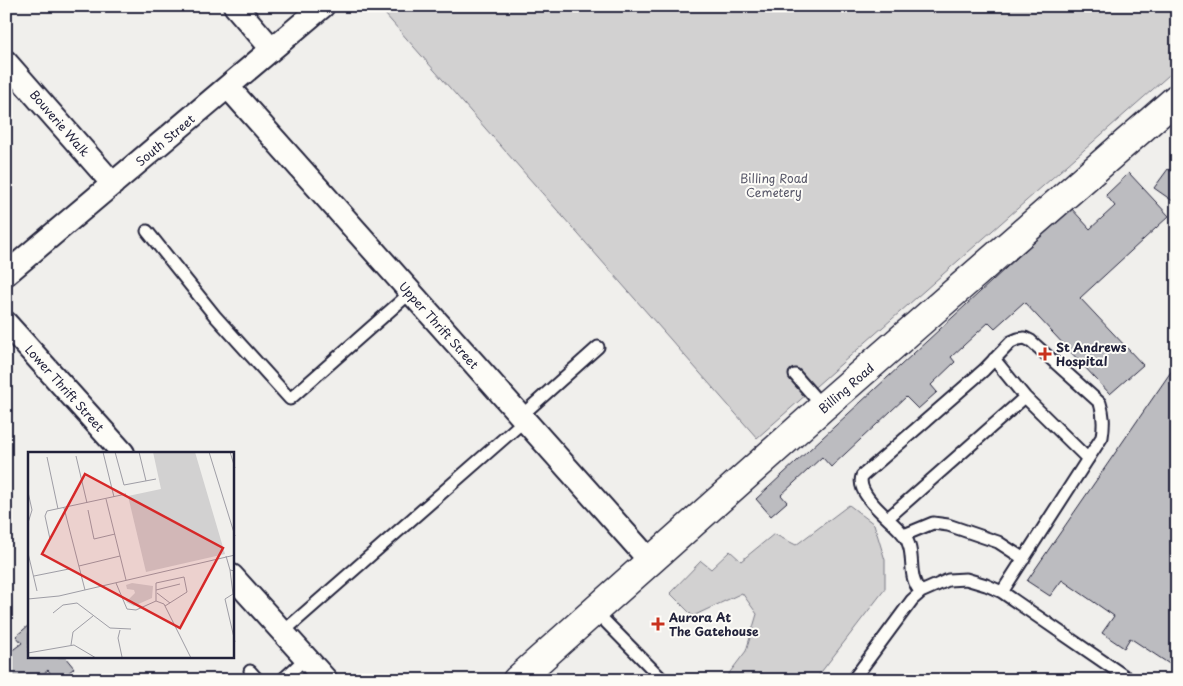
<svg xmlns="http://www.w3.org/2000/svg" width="1183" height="686" viewBox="0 0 1183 686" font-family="'Playpen Sans',sans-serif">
  <rect width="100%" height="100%" fill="#f0efec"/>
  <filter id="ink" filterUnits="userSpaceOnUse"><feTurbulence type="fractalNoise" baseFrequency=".02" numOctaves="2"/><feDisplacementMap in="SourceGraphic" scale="10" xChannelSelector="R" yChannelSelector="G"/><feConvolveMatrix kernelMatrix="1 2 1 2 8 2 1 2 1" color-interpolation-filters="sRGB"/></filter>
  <g filter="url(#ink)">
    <path fill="#d2d1d1" stroke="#7a7a86" d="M 378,6 L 1177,6 L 1177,68 L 757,438 Z
      M 849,505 L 874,524 L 885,560 L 885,589 L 815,680 L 724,680 L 746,651 L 757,614 L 742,593 L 693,616 L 670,593 L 701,561 L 711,569 L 730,551 L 741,561 L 774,534 L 796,545 Z"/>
    <path fill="#bcbcc0" stroke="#22223b" d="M 1168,169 L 1177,175 L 1177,204 L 1154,188 Z
      M 1129,173 L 1169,216 L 1080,298 L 1143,365 L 1110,394 L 1024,302 L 995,328 L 989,322 L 951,357 L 955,362 L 931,385 L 937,392 L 918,409 L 906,397 L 831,467 L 822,457 L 781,495 L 787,502 L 771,516 L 756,499 L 1071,208 L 1090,229 L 1115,206 L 1106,195 Z
      M 1177,363 L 1177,669 L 1130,638 L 1124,648 L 1102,633 L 1114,616 L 1062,580 L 1050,596 L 1027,581 Z
      M 29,625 L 29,657 L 65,657 L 74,668 L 60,680 L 56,680 L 48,670 L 36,680 L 6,680 L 6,655 L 22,643 L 16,636 Z"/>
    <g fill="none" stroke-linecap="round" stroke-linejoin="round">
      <defs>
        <path id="service" d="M 147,231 L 215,316 L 290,399 L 410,293
          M 994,359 L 1025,397 L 1088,459
          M 795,375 L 823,407
          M 521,416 L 598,347
          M 888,518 L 1025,397
          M 904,535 L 933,523 L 948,525 L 998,542 L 1024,559
          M 921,592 C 905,576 918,552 903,534 C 892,520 855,495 862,476 L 984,370 L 1011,342 L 1018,339 L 1025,338 L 1031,341 L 1100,403 C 1104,415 1104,424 1102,437 L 1002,592
          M 595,611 L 663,680
          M 283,632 L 525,420
          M 250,671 L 258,680
          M 282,680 L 306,658
          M 853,680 L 912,600 L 921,592 L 948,580 L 966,579 L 986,585 L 1002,592 L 1130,680"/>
        <path id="minor" d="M 235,6 L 272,49
          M 6,62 L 113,184
          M 228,87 L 651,562
          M 6,274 L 323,6
          M 6,323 L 123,453
          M 232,576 L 326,680"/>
        <path id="tertiary" d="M 517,680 L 823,407 L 1177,98"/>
      </defs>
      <use href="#service" stroke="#22223b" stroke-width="15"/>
      <use href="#minor" stroke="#22223b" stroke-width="26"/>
      <use href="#tertiary" stroke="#22223b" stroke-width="31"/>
      <use href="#service" stroke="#fdfcf7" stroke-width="11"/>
      <use href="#minor" stroke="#fdfcf7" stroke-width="22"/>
      <use href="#tertiary" stroke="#fdfcf7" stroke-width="28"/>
    </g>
  </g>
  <g fill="#c8321e" stroke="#fdfcf7" stroke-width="2">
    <path d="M1042.5 346.5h5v5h5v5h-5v5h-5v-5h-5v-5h5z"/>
    <path d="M655.5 616.5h5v5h5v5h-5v5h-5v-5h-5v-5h5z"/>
  </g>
  <g text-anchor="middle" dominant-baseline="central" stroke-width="4" stroke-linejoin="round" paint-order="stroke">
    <g font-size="12" fill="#22223b" stroke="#fdfcf7">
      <text transform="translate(60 123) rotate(49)">Bouverie Walk</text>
      <text transform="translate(165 140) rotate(-40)">South Street</text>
      <text transform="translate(439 325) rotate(48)">Upper Thrift Street</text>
      <text transform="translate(65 388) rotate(48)">Lower Thrift Street</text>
      <text transform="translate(846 388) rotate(-41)">Billing Road</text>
    </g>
    <g font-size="12" fill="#575768" stroke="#fdfcf7">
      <text x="774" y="178">Billing Road<tspan x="774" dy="14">Cemetery</tspan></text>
    </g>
    <g font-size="12" font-weight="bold" fill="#22223b" stroke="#fdfcf7" text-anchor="start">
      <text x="1056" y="347">St Andrews<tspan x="1056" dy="14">Hospital</tspan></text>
      <text x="669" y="617">Aurora At<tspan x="669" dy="14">The Gatehouse</tspan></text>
    </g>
  </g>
  <g transform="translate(28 452)">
    <rect width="206" height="206" fill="#f0efec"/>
    <path d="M 125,0 L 167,0 L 197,102 L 118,120 L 100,44 L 133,37 ZM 104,131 L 125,134 L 124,146 L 106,154 L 98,150 L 107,141 L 106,138 L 99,137 L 98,133 Z" fill="#d2d1d1"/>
    <path fill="none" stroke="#9e9da5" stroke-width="1" d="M 75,0 L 86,45M 87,0 L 96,33 L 128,27M 111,0 L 118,29M 181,0 L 207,84M 202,0 L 207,16M 48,4 L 59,51M 19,5 L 30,57M 0,40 L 4,58 L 0,71M 78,47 L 98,128M 36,56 L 57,138M 60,58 L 66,87 L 87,82M 22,87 L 17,64 L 19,59 L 98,42M 0,101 L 9,139M 198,104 L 202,118 L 207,119M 51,114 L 92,104M 202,118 L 205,142 L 197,147 L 207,190M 6,124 L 41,117M 88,131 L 99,157 L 108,158 L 128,149 L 136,152 L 163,206M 128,138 L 152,132M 129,141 L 142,151M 0,147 L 31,144 L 207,103M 128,149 L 128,131 L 156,125 L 159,140 L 137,154M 25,161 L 35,153 L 49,151 L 82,176 L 103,177M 92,178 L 90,186 L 94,205M 43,193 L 45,180 L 65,164M 0,201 L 46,193 L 68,206"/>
    <path fill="#d62828" fill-opacity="0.15" stroke="#d62828" stroke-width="2.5" d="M 57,22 L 195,96 L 152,176 L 14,102 Z"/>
    <rect width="206" height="206" fill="none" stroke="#22223b" stroke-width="2.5"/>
  </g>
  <rect width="1183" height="686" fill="none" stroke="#fdfcf7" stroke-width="25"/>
  <rect x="12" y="12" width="1158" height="661" fill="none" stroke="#22223b" stroke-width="2" filter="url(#ink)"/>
</svg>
